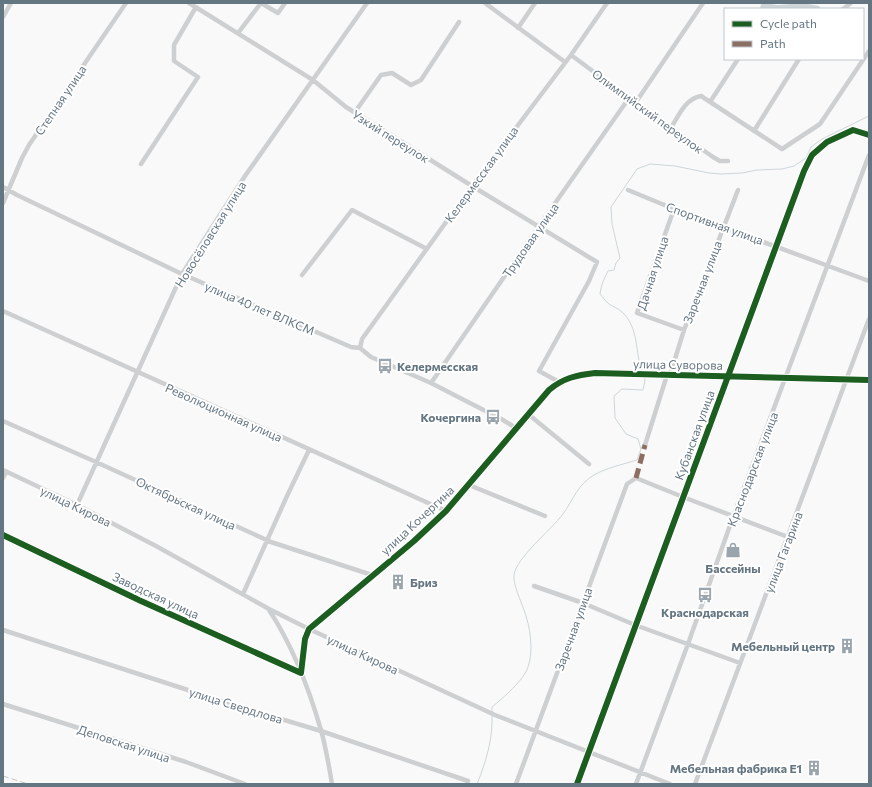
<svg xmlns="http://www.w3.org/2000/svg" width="872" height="787" viewBox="0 0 872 787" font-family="Commissioner,sans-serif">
  <rect width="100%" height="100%" fill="#f9f9f9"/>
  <path fill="#ced6d9" d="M 763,3 L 778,5 L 803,3 L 819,6 L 821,9 L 760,9 L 761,4 Z"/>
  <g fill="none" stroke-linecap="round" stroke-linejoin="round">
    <path stroke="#ced6d9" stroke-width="1" d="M 642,372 C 635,353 639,327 622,312 C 618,308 613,307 609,304 C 605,301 603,297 600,294 C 601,285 604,279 608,271 L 614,270 L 616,263 L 620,258 L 612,224 L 611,207 L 637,169 L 650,164 L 675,166 L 709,173 L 721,174 L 742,173 L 757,170 L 782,169 L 794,166 L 806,158 L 811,147 L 822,139 L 869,116
      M 492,712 L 492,707 C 503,698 524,680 528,667 C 534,650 530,626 524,610 C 521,601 513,585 514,575 C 516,558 551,530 563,514 C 573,500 578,484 594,475 C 606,468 624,464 637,460 L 641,449 L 638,439 L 626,434 L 615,418 L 614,396 L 622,389 L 643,390 L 645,380 L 644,375
      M 477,784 C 486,762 493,739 492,715"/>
    <path stroke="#cecfd0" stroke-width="4.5" d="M 189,3 L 313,80 L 346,107 L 472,186 L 597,262 L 589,281 L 539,371 L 559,382
      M 261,3 L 278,13 L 285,3
      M 485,3 L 565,62
      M 843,9 L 851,3
      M 3,17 L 11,3
      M 518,28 L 535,3
      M 238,33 L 261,3
      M 571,55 L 629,98 L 713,157 L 720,161 L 728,161
      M 636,102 L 703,3
      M 710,102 L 738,59
      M 355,112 L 381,75 L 392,73 L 411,85 L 421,80 L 459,22
      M 671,128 C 679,115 685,99 701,96 L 782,149 L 820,124 L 869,51
      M 754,131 L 799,59
      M 141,164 L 198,77 L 174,61 L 174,45 L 196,7
      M 3,187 L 17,195 L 182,274 L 351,347 L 360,348 L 371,357 L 431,383 L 503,420 L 516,428
      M 628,190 L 674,209 L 869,281
      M 3,203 L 22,158 L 29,145 L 126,3
      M 674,209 L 637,313 L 684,330
      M 302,275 L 352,210 L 427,249
      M 3,311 L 446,511
      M 360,348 L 362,339 L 472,186 L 571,55 L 607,3
      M 670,375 L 684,330 L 738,190
      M 431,383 L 539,226 L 629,98
      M 528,414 L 589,464
      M 3,421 L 96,462 L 271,542 L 372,575
      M 645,445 L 667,375
      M 3,470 L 77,505 L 156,546 L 269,609 L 309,629 L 495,715 L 670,784
      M 3,478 L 6,472
      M 469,485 L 545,516
      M 77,505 L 182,274 L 245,176 L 367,3
      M 3,535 L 141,601 L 301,673 L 305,639 L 309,629 L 414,541 L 446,511 L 549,390 C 563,378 577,375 595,373 L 869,380
      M 534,586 L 583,603 L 635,625 L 740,663
      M 243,594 L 287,496 L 309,450
      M 269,610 C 293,646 309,689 321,730 C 326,748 329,766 332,784
      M 3,630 L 231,704 L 321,731 L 468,781
      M 3,704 L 186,762 L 245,784
      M 516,784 L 627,484 L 636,478 L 683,497 L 788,537
      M 577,784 L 804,171 L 812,155 L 827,142 L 853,130 L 869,135
      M 636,784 L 688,644 L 733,517 L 869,155
      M 695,784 L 869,319"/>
    <path stroke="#c3c5c6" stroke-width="1" stroke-dasharray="6 3" stroke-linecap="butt" d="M 3,776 L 28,784"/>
    <path stroke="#8d6e63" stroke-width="5" stroke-dasharray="10 5" stroke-linecap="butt" d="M 636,478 L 645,445"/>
    <defs>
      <path id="cycleway" d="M 3,535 L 141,601 L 301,673 L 305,639 L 309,629 L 414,541 L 446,511 L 549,390 C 563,378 577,375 595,373 L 869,380
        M 577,784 L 804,171 L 812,155 L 827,142 L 853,130 L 869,135"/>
    </defs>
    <use href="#cycleway" stroke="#fff" stroke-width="8"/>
    <use href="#cycleway" stroke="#1b5e20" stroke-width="6"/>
  </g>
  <defs>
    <symbol id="bus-bare" viewBox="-9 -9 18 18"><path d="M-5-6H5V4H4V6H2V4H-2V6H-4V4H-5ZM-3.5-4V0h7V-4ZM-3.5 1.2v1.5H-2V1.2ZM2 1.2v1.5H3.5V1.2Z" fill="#99a4ac" stroke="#fff" stroke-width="2.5" paint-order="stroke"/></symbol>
    <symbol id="shop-bare" viewBox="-9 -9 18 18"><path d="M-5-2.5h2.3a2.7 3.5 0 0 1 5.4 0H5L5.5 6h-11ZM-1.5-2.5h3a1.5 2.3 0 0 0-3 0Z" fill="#99a4ac" stroke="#fff" stroke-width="2.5" paint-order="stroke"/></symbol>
    <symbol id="building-bare" viewBox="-9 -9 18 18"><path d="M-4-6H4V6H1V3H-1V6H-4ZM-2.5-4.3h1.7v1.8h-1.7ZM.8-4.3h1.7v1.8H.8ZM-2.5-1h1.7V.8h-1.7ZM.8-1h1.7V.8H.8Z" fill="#99a4ac" stroke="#fff" stroke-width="2.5" paint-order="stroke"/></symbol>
  </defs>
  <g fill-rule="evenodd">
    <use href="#bus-bare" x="374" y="355" width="22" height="22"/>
    <use href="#bus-bare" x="482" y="406" width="22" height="22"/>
    <use href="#shop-bare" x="722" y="539" width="22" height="22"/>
    <use href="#building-bare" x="387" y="571" width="22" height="22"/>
    <use href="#bus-bare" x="694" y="584" width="22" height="22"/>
    <use href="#building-bare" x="836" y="635" width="22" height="22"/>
    <use href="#building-bare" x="803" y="757" width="22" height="22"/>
  </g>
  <g text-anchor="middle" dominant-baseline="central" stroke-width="4" stroke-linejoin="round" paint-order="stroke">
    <g font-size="12" fill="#657683" stroke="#fff">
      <text transform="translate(60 100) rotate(-56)">Степная улица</text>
      <text transform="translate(648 111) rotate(36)">Олимпийский переулок</text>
      <text transform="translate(391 136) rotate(32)">Узкий переулок</text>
      <text transform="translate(481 174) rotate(-54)">Келермесская улица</text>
      <text transform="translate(715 223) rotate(20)">Спортивная улица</text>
      <text transform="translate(210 234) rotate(-58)">Новосёловская улица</text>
      <text transform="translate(530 240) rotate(-55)">Трудовая улица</text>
      <text transform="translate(652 273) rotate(-72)">Дачная улица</text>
      <text transform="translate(702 282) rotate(-69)">Заречная улица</text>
      <text transform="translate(260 308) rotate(23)">улица 40 лет ВЛКСМ</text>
      <text transform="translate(678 364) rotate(1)">улица Суворова</text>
      <text transform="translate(224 412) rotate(24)">Революционная улица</text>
      <text transform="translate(694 435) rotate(-70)">Кубанская улица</text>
      <text transform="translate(752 469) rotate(-69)">Краснодарская улица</text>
      <text transform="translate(186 503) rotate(25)">Октябрьская улица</text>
      <text transform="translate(76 506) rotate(26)">улица Кирова</text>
      <text transform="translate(417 520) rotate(-43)">улица Кочергина</text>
      <text transform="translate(783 552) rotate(-69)">улица Гагарина</text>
      <text transform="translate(156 595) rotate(25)">Заводская улица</text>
      <text transform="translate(573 629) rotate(-70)">Заречная улица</text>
      <text transform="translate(363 654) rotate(25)">улица Кирова</text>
      <text transform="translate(236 705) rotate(17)">улица Свердлова</text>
      <text transform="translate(124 743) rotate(18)">Деповская улица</text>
    </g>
    <g font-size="12" font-weight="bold" fill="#657683" stroke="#fff" text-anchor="end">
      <text x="397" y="366" text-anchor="start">Келермесская</text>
      <text x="481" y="417">Кочергина</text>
      <text x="733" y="568" text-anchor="middle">Бассейны</text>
      <text x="410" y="582" text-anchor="start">Бриз</text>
      <text x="705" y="612" text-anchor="middle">Краснодарская</text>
      <text x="835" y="646">Мебельный центр</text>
      <text x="802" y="768">Мебельная фабрика Е1</text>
    </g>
  </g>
  <rect width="872" height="787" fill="none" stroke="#657683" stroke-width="8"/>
  <rect x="724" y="8" width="140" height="52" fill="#ffffff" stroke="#c1c8cd"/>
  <rect x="732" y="21" width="20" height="6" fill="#1b5e20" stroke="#c1c8cd"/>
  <text x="760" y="28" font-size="12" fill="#657683">Cycle path</text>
  <rect x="732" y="41" width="20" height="6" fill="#8d6e63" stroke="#c1c8cd"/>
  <text x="760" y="48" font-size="12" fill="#657683">Path</text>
</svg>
